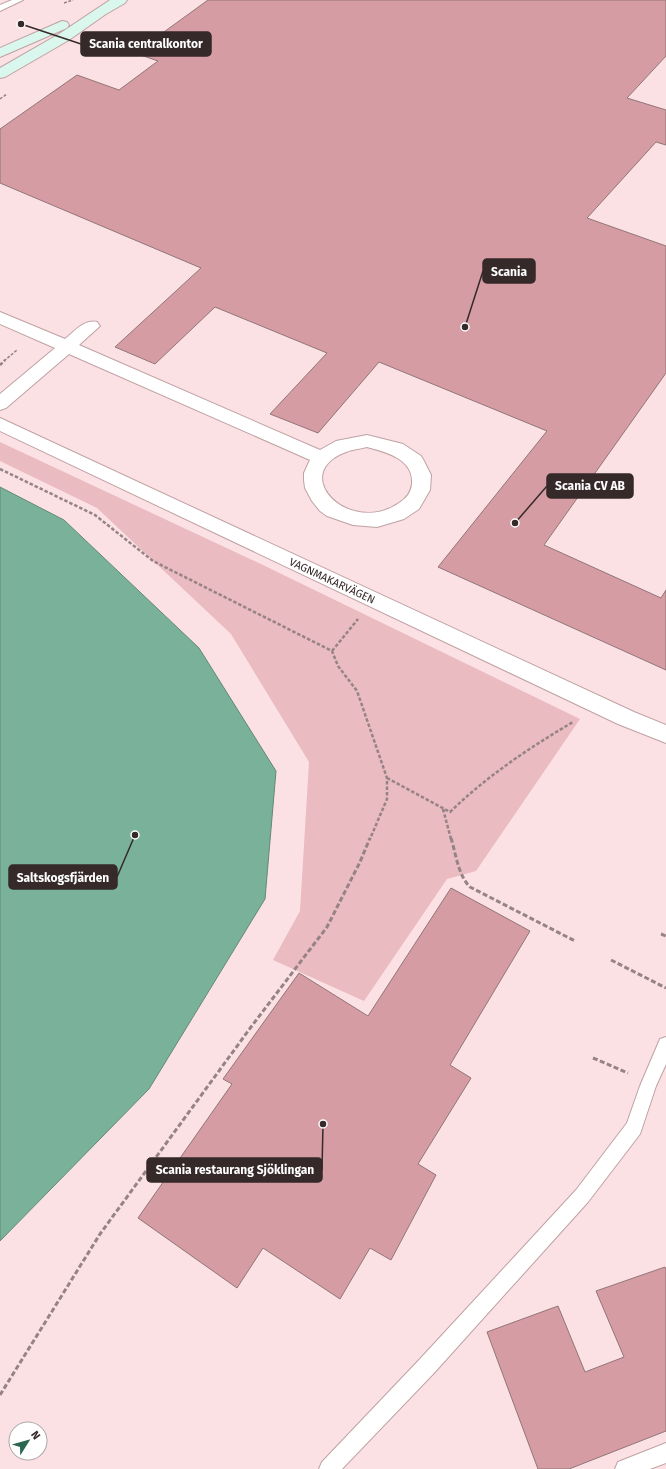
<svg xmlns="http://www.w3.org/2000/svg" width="666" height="1469" viewBox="0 0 666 1469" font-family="'Fira Sans',sans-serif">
  <rect width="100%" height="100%" fill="#fbe1e4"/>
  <path fill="#eabbc0" d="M 0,442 L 265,566 L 580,719 L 476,871 L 447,879 L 364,1001 L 273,960 L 300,911 L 309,762 L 231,634 L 97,508 L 0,461 Z"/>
  <path fill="#7ab19a" stroke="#658878" d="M 0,487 L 64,520 L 199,648 L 276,771 L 265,899 L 149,1089 L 0,1241 Z"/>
  <path fill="#d59da3" stroke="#917578" d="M 208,0 L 666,0 L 666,56 L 627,98 L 666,110 L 666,145 L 656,142 L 587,218 L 666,246 L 666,373 L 544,545 L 661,598 L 666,590 L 666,670 L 438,567 L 547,431 L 379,362 L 318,433 L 270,414 L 327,353 L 215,307 L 155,364 L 115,347 L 201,268 L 0,183 L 0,129 L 77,75 L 119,90 L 158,61 L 135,53 Z
    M 451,888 L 530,931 L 450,1065 L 471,1078 L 418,1164 L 436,1175 L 391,1260 L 370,1248 L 340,1299 L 263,1248 L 237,1288 L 138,1218 L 232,1084 L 223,1079 L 299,973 L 368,1016 Z
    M 665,1267 L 666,1270 L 666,1431 L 569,1469 L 538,1469 L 487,1332 L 558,1306 L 585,1372 L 624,1357 L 596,1291 Z"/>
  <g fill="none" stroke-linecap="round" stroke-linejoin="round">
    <defs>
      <path id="lane" d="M 12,0 L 23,0 L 0,11 L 0,5 Z
        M 666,1037 L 666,1064 L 656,1086 L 640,1134 L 588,1202 L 434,1373 L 342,1469 L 319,1469 L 322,1462 L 420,1359 L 576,1190 L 627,1123 L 640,1086 L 660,1039 Z
        M 666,1443 L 666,1463 L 650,1469 L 615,1469 L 618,1462 Z"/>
      <path id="street" d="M 0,312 L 65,339 C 75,331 84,319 97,322 L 100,326 L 79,345 L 320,450 L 336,441 L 367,435 L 403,444 L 421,456 L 424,461 L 431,475 L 430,490 L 419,509 L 404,519 L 377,527 L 353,525 L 327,516 L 320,511 L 312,501 L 305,488 L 304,480 L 304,473 L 310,460 L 69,354 L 6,408 L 0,410 L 0,394 L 55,348 L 0,324 ZM 367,447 C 386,452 414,459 412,484 C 411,492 407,498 399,503 C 350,537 287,474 346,452 C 353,449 360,449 367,447 Z
        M 0,418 L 634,712 L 666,725 L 666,743 L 618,724 L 0,431 Z"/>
      <path id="secondary" d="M 110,0 L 127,0 L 125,3 L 106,14 L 69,40 L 5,77 L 0,78 L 0,68 L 59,34 Z
        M 62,21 L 67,22 L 69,25 L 67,28 L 0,57 L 0,48 Z"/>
    </defs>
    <use href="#lane" stroke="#bfa1a4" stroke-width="2"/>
    <use href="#street" stroke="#bfa1a4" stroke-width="2"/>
    <use href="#secondary" stroke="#bfa1a4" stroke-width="2"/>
    <path stroke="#968385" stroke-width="1.5" stroke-dasharray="3 1.5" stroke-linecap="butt" d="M 64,3 L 73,0
      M 0,99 L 7,94
      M 4,361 L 17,350"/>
    <path stroke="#968385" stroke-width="2.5" stroke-dasharray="3.5 2" stroke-linecap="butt" d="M 0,365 L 5,360
      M 0,469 L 95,515 L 153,561 L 332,651 L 338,666 L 357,691 L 387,778 L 387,799 L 370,839
      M 332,651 L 358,619
      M 387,778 L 450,812 C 487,776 529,748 573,722
      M 443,809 L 451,839"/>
    <path stroke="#968385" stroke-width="3" stroke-dasharray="5 2.5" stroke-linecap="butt" d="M 451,838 C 456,854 458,875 470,887 L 575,941
      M 661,934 L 666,936
      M 611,960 L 666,988
      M 593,1058 L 628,1073
      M 0,1395 L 100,1234 L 251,1027 L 327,927 L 360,862 L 370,838"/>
    <use href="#lane" fill="#fff" fill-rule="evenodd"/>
    <use href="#street" fill="#fff" fill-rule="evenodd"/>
    <use href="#secondary" fill="#d9f7ec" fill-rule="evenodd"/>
  </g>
  <g text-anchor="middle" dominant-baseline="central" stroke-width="3" stroke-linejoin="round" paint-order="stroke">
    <g font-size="11" fill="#35292a" stroke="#fff">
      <text transform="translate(332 581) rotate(25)">VAGNMAKARVÄGEN</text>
    </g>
  </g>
  <path fill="none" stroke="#35292a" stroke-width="1.5" d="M21 24L81 44M465 327L483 271M515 523L547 486M135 835L117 877M323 1124L322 1170"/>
  <g fill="#35292a" stroke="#fff" stroke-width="1.5">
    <circle cx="21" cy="24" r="4"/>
    <circle cx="465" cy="327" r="4"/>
    <circle cx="515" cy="523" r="4"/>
    <circle cx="135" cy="835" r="4"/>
    <circle cx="323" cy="1124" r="4"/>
  </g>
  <g fill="#35292a" stroke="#35292a" stroke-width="1.5">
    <rect x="81" y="32" width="130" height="24" rx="4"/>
    <rect x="483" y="259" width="52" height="24" rx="4"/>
    <rect x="547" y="474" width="86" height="24" rx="4"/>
    <rect x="9" y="865" width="108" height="24" rx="4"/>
    <rect x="147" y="1158" width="175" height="24" rx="4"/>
  </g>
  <g font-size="12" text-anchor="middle" font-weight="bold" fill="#fff">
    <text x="146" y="48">Scania centralkontor</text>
    <text x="509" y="276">Scania</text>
    <text x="590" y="490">Scania CV AB</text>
    <text x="63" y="882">Saltskogsfjärden</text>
    <text x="235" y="1174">Scania restaurang Sjöklingan</text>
  </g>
  <g transform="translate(28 1441) rotate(53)"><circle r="19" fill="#ffffff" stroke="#aea9aa"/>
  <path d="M0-3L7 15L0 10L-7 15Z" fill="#2a6650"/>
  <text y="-6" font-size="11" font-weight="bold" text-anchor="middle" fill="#35292a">N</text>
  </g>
</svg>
